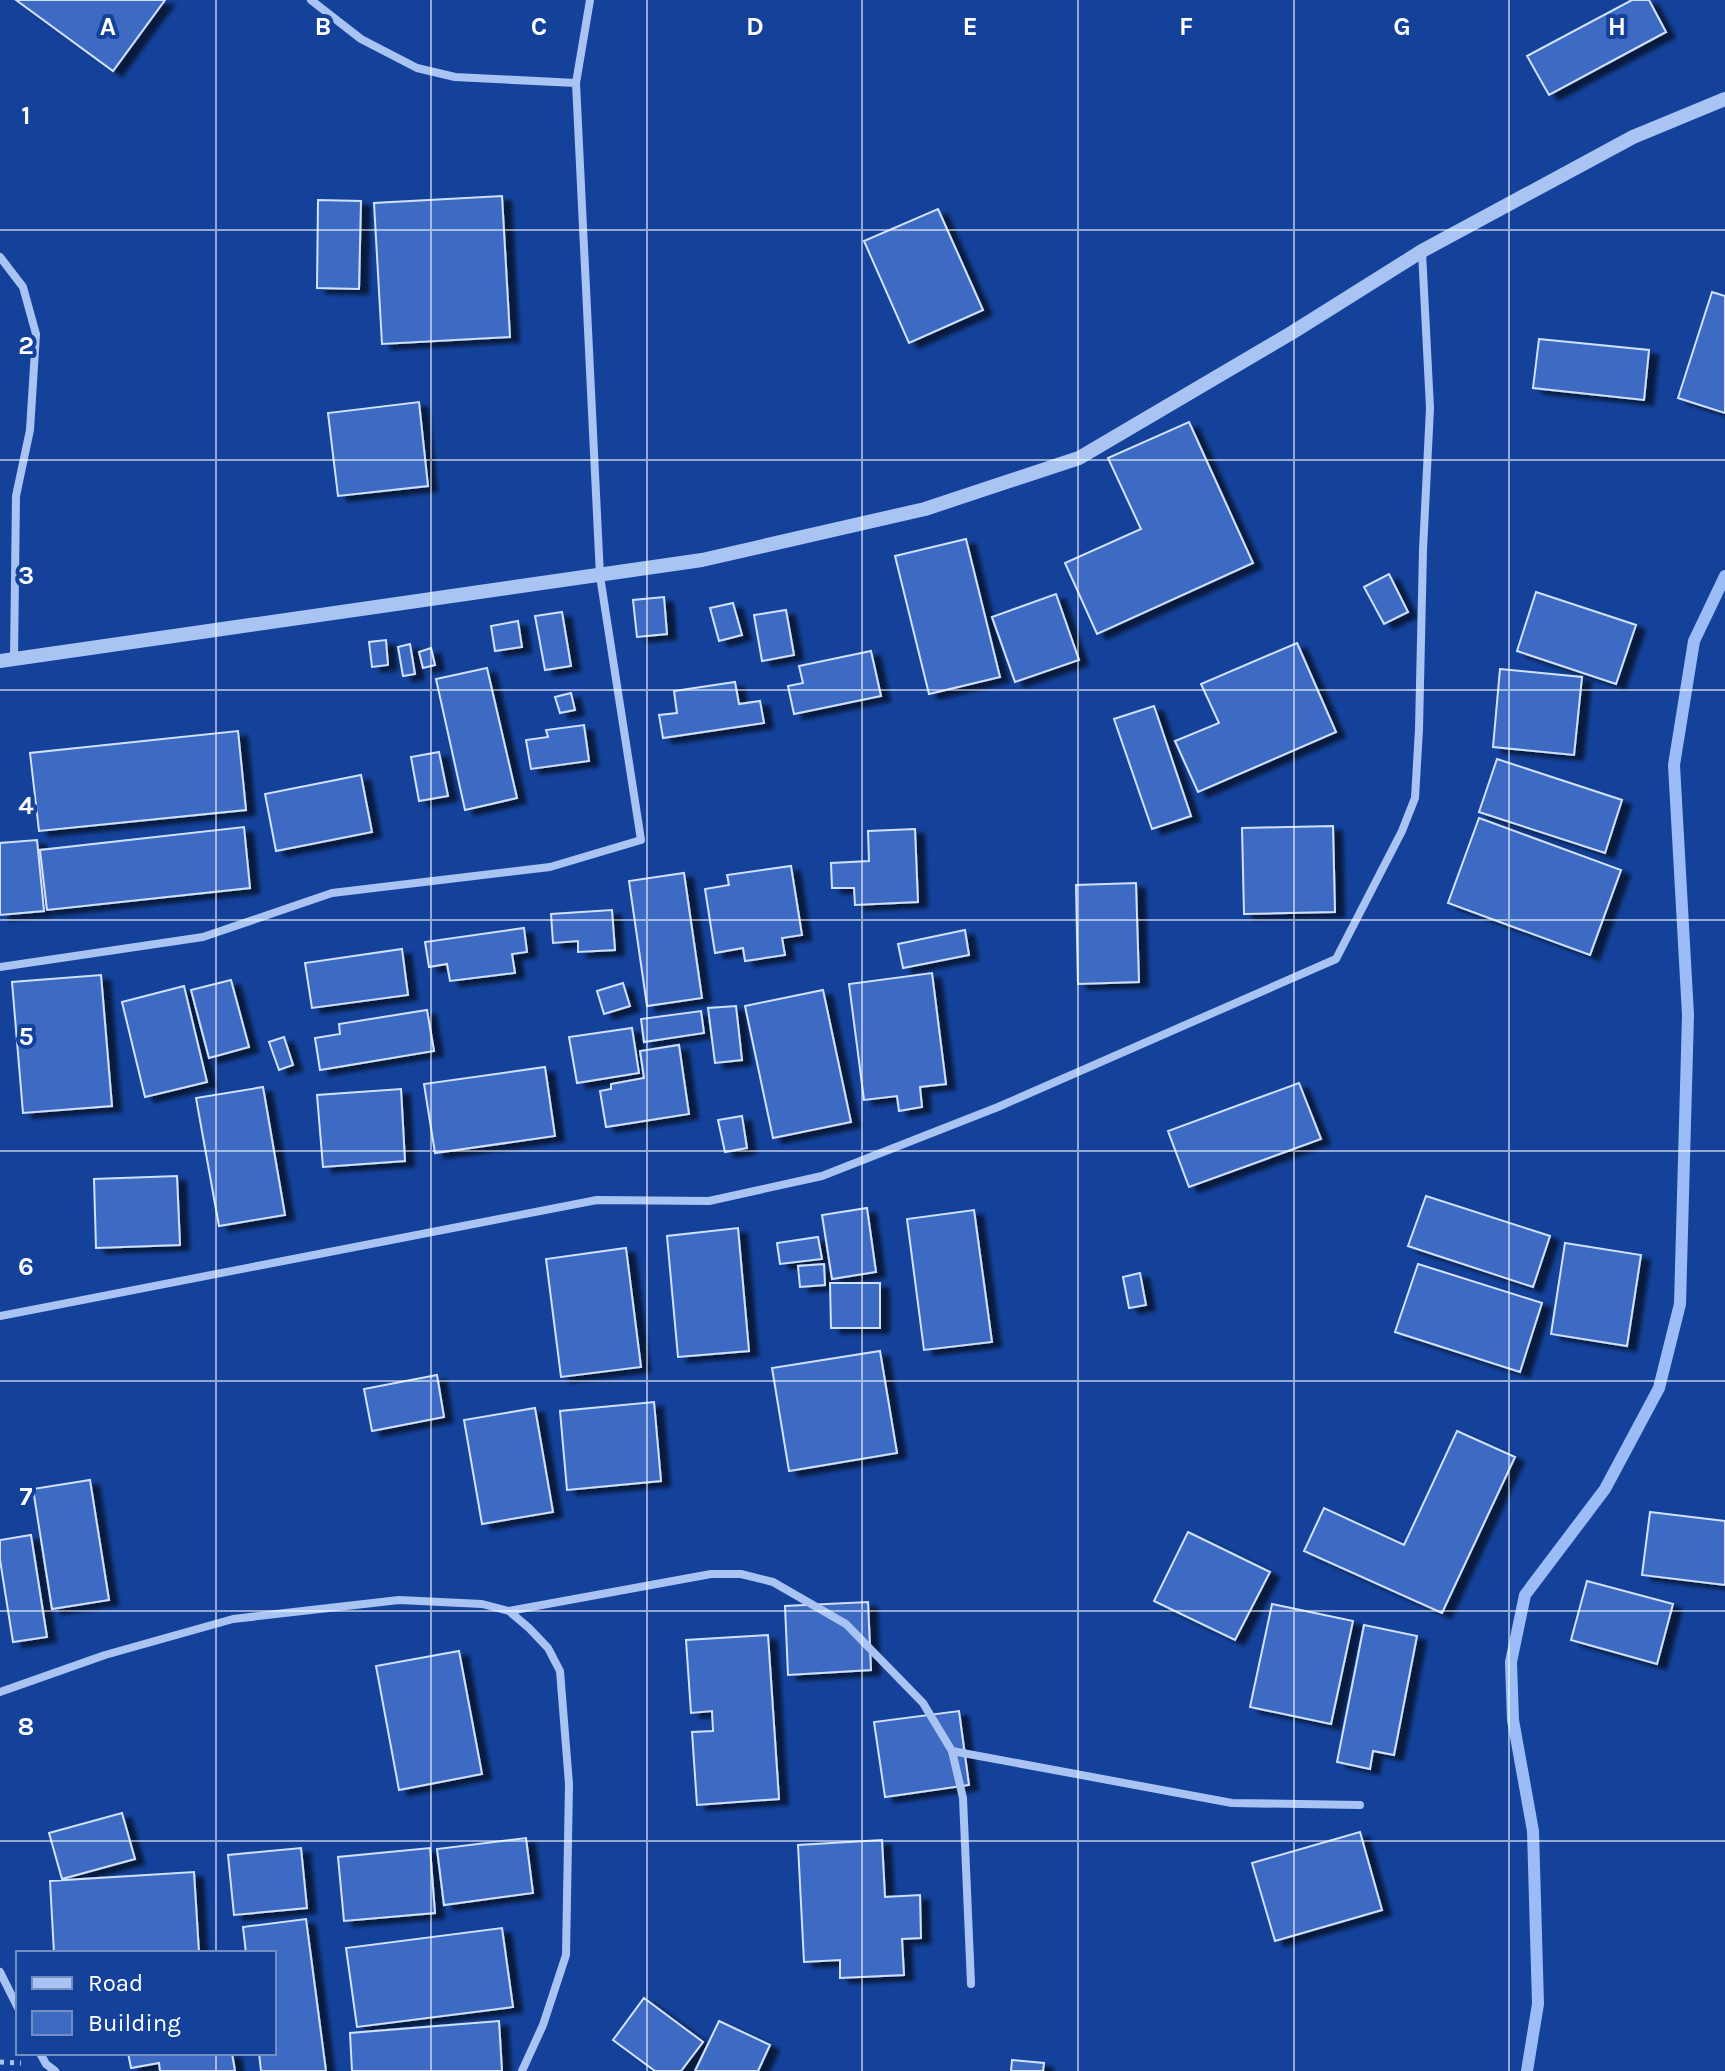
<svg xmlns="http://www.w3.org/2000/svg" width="1725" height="2071" viewBox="0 0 1725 2071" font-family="Karla,sans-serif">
  <defs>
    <filter id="shadow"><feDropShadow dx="9" dy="5" stdDeviation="2" flood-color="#0009"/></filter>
  </defs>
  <rect width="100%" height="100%" fill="#14429b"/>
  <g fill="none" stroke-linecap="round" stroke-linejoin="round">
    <path stroke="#9bbcf6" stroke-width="12" d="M 1527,2071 L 1538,2004 L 1533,1831 L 1513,1720 L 1511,1662 L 1525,1595 L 1605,1489 L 1659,1388 L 1680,1304 L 1688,1015 L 1674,765 L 1694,641 L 1725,576"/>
  </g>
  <path fill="#3d6bc2" stroke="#d1e1fd" stroke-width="2" filter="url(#shadow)" d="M 16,0 L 165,0 L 113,71 Z
    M 1632,0 L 1649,0 L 1666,32 L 1549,95 L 1527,56 Z
    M 502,196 L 510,337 L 382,344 L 374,203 Z
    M 318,200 L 361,201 L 359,289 L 317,288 Z
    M 938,209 L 983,310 L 909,343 L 864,241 Z
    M 1712,292 L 1725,296 L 1725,413 L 1678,398 Z
    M 1539,339 L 1649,350 L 1644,400 L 1533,388 Z
    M 419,402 L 428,486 L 338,496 L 328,413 Z
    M 1189,422 L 1253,563 L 1097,634 L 1065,563 L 1141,529 L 1108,458 Z
    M 966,539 L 1000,677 L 929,694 L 895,556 Z
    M 1389,574 L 1408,612 L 1384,624 L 1364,587 Z
    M 1536,592 L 1636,625 L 1616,684 L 1517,651 Z
    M 1056,594 L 1079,660 L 1015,682 L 992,617 Z
    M 664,597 L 667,634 L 637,637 L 633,600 Z
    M 733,603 L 742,635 L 719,641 L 710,608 Z
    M 786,610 L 794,655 L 762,661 L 754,615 Z
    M 562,612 L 571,666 L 545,670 L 535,616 Z
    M 518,621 L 522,647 L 495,651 L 491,626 Z
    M 386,640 L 388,665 L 372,667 L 369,642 Z
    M 1297,643 L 1336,732 L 1198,792 L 1175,741 L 1219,723 L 1201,684 Z
    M 410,644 L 415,674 L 403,676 L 398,647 Z
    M 431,648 L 435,665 L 423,668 L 419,652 Z
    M 871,651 L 881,696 L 794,714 L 788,686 L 803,683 L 799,666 Z
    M 487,668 L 517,798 L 465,810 L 436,679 Z
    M 1500,669 L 1582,677 L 1574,755 L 1493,747 Z
    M 735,682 L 739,704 L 760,701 L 764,723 L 663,738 L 659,715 L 677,713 L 674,691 Z
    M 571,693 L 575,710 L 560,713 L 555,697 Z
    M 1154,706 L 1191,816 L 1152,829 L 1114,719 Z
    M 584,725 L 589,761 L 531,769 L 526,740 L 548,737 L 546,730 Z
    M 238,731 L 246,810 L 39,831 L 30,753 Z
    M 439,752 L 448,796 L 419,801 L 411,757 Z
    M 1497,759 L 1622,800 L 1605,853 L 1479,812 Z
    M 361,775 L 372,832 L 276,851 L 265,794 Z
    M 1479,818 L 1621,870 L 1590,955 L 1448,903 Z
    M 1333,826 L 1335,912 L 1244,914 L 1242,828 Z
    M 244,827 L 250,888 L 47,910 L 40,850 Z
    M 915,829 L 918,902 L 855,905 L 854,888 L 832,888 L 831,863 L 869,861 L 868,831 Z
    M 37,840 L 44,911 L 0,915 L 0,843 Z
    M 791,866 L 802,935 L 782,938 L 785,955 L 745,961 L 743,948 L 715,953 L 705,889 L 729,885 L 727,875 Z
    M 684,873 L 702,998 L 647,1006 L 629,881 Z
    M 1136,883 L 1139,982 L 1078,984 L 1076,885 Z
    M 612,910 L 615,950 L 578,952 L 578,941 L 553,943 L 551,914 Z
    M 524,928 L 527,952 L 512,954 L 515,973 L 450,981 L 447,964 L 429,967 L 425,942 Z
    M 965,930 L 969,955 L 903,968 L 898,944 Z
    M 402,949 L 408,995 L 312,1008 L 305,963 Z
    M 932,973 L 946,1084 L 920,1087 L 922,1107 L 899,1111 L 897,1096 L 864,1100 L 849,984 Z
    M 101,975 L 112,1106 L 23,1113 L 12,982 Z
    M 231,980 L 249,1047 L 209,1058 L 191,990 Z
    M 623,983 L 630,1006 L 604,1014 L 597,991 Z
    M 184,986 L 207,1082 L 145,1097 L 122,1002 Z
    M 823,990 L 851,1122 L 773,1138 L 745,1006 Z
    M 736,1006 L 742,1060 L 715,1063 L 708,1008 Z
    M 427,1010 L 434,1051 L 320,1070 L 315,1038 L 340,1034 L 339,1024 Z
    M 701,1011 L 704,1033 L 644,1042 L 641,1019 Z
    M 632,1028 L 639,1073 L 577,1083 L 569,1037 Z
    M 284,1037 L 293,1065 L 279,1070 L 269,1042 Z
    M 679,1045 L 689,1114 L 606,1127 L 600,1091 L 611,1089 L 611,1084 L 644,1078 L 640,1051 Z
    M 545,1067 L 555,1136 L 435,1153 L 424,1084 Z
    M 1299,1083 L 1321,1139 L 1189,1187 L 1168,1131 Z
    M 263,1087 L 285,1215 L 219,1226 L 196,1098 Z
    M 401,1089 L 405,1161 L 323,1167 L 317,1095 Z
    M 742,1116 L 747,1148 L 725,1152 L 718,1120 Z
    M 177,1176 L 180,1245 L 96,1248 L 94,1179 Z
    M 1426,1196 L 1550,1236 L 1533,1287 L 1408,1246 Z
    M 867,1208 L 876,1272 L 832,1279 L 822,1215 Z
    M 974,1210 L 992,1342 L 924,1350 L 907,1219 Z
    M 738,1228 L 749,1351 L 678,1357 L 667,1236 Z
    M 818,1237 L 822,1259 L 780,1264 L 777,1243 Z
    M 1565,1243 L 1641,1255 L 1627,1346 L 1551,1334 Z
    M 626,1248 L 641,1367 L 561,1377 L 546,1259 Z
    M 824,1264 L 825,1285 L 800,1287 L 798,1266 Z
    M 1418,1264 L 1542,1303 L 1520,1372 L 1395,1332 Z
    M 1140,1273 L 1146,1305 L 1129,1308 L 1123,1277 Z
    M 830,1283 L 880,1283 L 880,1328 L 831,1328 Z
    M 880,1351 L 897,1453 L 789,1471 L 772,1368 Z
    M 437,1375 L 444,1417 L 372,1431 L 364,1389 Z
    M 654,1402 L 661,1481 L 567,1490 L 560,1411 Z
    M 535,1408 L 553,1512 L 482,1524 L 464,1420 Z
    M 1457,1431 L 1515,1457 L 1442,1613 L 1304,1551 L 1324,1508 L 1404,1545 Z
    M 90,1480 L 109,1600 L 52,1609 L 33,1489 Z
    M 1650,1512 L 1725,1521 L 1725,1585 L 1642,1575 Z
    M 1188,1532 L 1270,1572 L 1235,1640 L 1154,1601 Z
    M 31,1535 L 47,1637 L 13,1642 L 0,1560 L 0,1540 Z
    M 1587,1581 L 1673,1604 L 1657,1664 L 1571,1640 Z
    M 868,1602 L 871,1670 L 788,1675 L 785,1606 Z
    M 1272,1604 L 1353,1621 L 1331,1724 L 1250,1707 Z
    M 1364,1625 L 1417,1636 L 1394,1755 L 1373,1751 L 1370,1769 L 1337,1762 Z
    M 768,1635 L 779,1799 L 697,1805 L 692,1732 L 713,1731 L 712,1711 L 691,1713 L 686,1640 Z
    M 459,1651 L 482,1774 L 399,1790 L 376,1666 Z
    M 959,1711 L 969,1785 L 885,1797 L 874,1722 Z
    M 122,1813 L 135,1859 L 62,1879 L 49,1833 Z
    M 1360,1832 L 1382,1910 L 1275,1941 L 1252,1863 Z
    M 526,1838 L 533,1893 L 444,1905 L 437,1849 Z
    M 882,1840 L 885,1897 L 920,1895 L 921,1938 L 902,1939 L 904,1975 L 840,1978 L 840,1960 L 804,1962 L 798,1845 Z
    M 301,1848 L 307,1908 L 234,1915 L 228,1855 Z
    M 430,1848 L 435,1913 L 344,1921 L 338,1857 Z
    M 194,1872 L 199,1953 L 54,1953 L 50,1881 Z
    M 306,1919 L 326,2071 L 261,2071 L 259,2053 L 274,2053 L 274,1953 L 246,1953 L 243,1927 Z
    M 502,1928 L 513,2007 L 357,2027 L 346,1948 Z
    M 644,1998 L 703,2042 L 681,2071 L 655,2071 L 613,2040 Z
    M 499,2021 L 502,2071 L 352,2071 L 350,2033 Z
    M 719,2021 L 770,2045 L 758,2071 L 695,2071 Z
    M 128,2053 L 232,2053 L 235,2071 L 160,2071 L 159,2063 L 131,2068 Z
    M 1012,2060 L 1044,2063 L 1043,2071 L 1011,2071 Z"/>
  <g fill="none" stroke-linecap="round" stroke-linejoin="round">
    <path stroke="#a9c3f3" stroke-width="5" stroke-dasharray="4 6" stroke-linecap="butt" d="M 0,2062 L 21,2063"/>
    <path stroke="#a9c3f3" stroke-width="8" d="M 311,0 L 361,39 L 417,68 L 455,77 L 576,83
      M 0,257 L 23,287 L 36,334 L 30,430 L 16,496 L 14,659
      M 0,967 L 203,937 L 332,893 L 550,867 L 641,840 L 600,576 L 576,83 L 590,0
      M 0,1316 L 597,1200 L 709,1201 L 822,1176 L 998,1107 L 1336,959 L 1402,831 L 1415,798 L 1419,729 L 1423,550 L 1430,408 L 1422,252
      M 509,1611 L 711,1574 L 741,1574 L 773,1582 L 846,1624 L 923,1703 L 952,1751 L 963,1798 L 971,1984
      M 0,1692 L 105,1655 L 233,1619 L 399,1600 L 482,1604 L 509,1611 L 529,1628 L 548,1648 L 560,1671 L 569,1784 L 566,1955 L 543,2025 L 522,2071
      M 952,1751 L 1232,1803 L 1360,1805
      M 0,1972 L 18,2008
      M 40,2053 L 46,2064 L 55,2071"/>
    <path stroke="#a9c3f3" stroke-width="14" d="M 0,661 L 702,560 L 925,509 L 1079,458 L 1293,332 L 1422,251 L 1633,137 L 1725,99"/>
  </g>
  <path fill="none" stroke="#fff" stroke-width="2" stroke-opacity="0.55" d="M 216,0 L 216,1953M 431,0 L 431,2071M 647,0 L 647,2071M 862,0 L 862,2071M 1078,0 L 1078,2071M 1294,0 L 1294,2071M 1509,0 L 1509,2071M 0,230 L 1725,230M 0,460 L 1725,460M 0,690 L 1725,690M 0,920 L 1725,920M 0,1151 L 1725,1151M 0,1381 L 1725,1381M 0,1611 L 1725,1611M 0,1841 L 1725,1841M 216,2053 L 216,2071"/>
  <g font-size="26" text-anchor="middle" font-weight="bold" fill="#fff" stroke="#14429b" stroke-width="8" stroke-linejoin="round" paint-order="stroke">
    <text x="108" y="35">A</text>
    <text x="323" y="35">B</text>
    <text x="539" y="35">C</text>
    <text x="755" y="35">D</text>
    <text x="970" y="35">E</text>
    <text x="1186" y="35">F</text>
    <text x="1402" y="35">G</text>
    <text x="1617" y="35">H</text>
    <text x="26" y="124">1</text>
    <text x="26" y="354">2</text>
    <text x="26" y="584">3</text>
    <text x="26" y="814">4</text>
    <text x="26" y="1045">5</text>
    <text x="26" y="1275">6</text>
    <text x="26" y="1505">7</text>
    <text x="26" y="1735">8</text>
  </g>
  <rect x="16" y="1951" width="260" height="104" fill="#14429b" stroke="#728ec3" stroke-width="2"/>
  <rect x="32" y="1977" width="40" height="12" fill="#a9c3f3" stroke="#728ec3" stroke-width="2"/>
  <text x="88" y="1991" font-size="24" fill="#ffffff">Road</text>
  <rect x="32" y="2011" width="40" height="24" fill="#3d6bc2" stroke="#728ec3" stroke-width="2"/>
  <text x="88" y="2031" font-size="24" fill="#ffffff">Building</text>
</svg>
